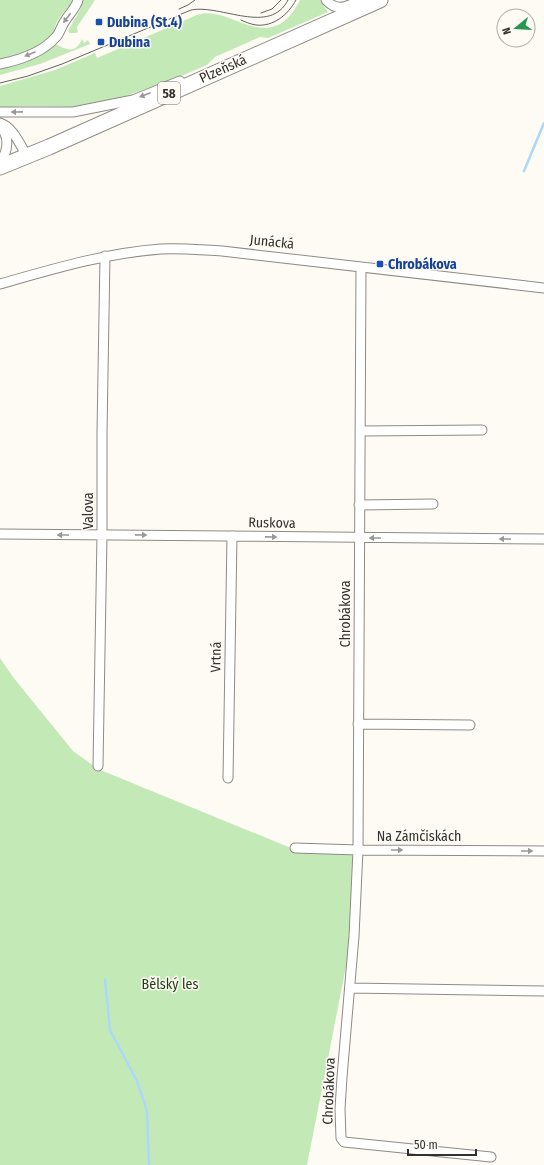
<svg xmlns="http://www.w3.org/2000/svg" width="544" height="1165" viewBox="0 0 544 1165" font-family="'Fira Sans Condensed',sans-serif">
  <rect width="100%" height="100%" fill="#fefbf5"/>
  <path fill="#c3eab6" d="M 0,0 L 73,0 C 69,7 63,13 58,20 C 55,24 55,30 52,34 C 41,48 16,56 0,60 Z
    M 83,0 L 95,0 L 77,27 L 78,32 L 76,33 L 69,33 L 68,31 L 81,8 Z
    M 300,0 L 320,0 L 328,12 L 268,38 L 260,37 L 215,57 L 207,65 L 186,74 L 163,83 L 123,97 L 71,107 L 26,106 L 0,108 L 0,86 L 55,70 L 95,53 L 97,58 L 197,15 C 224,6 249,37 278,25 C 288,20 295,10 300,0 Z
    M 82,39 L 84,43 L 88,40 L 90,44 L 40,64 L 0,75 L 0,69 C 22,64 37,58 55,44 C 66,49 75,55 82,39 Z
    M 0,658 L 13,677 L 73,751 L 98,769 L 291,848 L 361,853 L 352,936 L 307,1165 L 0,1165 Z"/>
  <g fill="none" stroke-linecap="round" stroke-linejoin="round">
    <path stroke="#aed7fd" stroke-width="2.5" d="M 524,171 L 544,123
      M 105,979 L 110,1030 L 137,1081 L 147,1111 L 149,1165"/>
    <defs>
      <path id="minor" d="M 326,0 C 338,13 347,6 361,0
        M 0,64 C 20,60 42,53 56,37 C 60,33 61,26 65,21 C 69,14 76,8 78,0
        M 0,112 L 73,112 L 133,100 L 180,81
        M 0,123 C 13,127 20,145 27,156
        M 0,126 C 10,137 8,151 0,163
        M 361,267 L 358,850 L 354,936 L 342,1077 L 340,1109 L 341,1138 L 344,1142 L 491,1157
        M 0,284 C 53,269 106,253 161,249 C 181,248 201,250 222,251 L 544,288
        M 360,431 L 482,430
        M 359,505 L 433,504
        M 0,534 L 544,539
        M 358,724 L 470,725
        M 98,766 L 102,535 L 102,432 L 105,256
        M 228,778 L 232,536
        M 295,848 L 358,850 L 544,851
        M 350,988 L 544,991"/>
      <path id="primary" d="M 0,167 L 49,147 L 380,0"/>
    </defs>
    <use href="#minor" stroke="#8e8b86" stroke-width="11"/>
    <use href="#primary" stroke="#8e8b86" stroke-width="17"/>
    <use href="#minor" stroke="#fff" stroke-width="9"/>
    <use href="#primary" stroke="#fff" stroke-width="15"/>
    <path stroke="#64625f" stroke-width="1" d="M 179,9 L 188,5 L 195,0
      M 261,13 L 272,9 L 281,0
      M 241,20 C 245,22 250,24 256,25 C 273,27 288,15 296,0
      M 0,83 L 28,76 L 62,64 L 191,10 C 221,4 270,36 288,0"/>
  </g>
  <defs><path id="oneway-solid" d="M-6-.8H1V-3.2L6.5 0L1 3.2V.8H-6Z"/></defs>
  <g fill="#999898">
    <use href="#oneway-solid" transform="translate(67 18) rotate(127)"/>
    <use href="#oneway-solid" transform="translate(30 54) rotate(157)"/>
    <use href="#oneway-solid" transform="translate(145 95) rotate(159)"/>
    <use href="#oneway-solid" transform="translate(17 112) rotate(179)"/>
    <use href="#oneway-solid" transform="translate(63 535) rotate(-180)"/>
    <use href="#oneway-solid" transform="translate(141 535) rotate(1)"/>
    <use href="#oneway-solid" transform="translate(271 537) rotate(1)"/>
    <use href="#oneway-solid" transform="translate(375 538) rotate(-180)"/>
    <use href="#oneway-solid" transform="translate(505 539) rotate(-180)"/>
    <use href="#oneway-solid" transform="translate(397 850)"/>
    <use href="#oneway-solid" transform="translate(527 851)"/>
  </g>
  <g fill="#1a4fb4" stroke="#fefbf5" stroke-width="1.5">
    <rect x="95" y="18" width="8" height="8" rx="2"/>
    <rect x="97" y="38" width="8" height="8" rx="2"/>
    <rect x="376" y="260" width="8" height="8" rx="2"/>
  </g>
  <g text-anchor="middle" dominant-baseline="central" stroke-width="3" stroke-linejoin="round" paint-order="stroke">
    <rect fill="#fefbf5" stroke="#706e6b" stroke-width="1" x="158" y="82" width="22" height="22" rx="3"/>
    <g font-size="13" font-weight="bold" fill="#333230">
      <text x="169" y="93">58</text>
    </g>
    <g font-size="14" font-weight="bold" fill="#164399" stroke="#fefbf5" text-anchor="start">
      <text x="107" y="22">Dubina (St.4)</text>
      <text x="109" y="42">Dubina</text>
      <text x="388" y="264">Chrobákova</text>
    </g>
    <g font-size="14" fill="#333230" stroke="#fefbf5">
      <text transform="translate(223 69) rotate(-24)">Plzeňská</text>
      <text transform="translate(272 242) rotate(6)">Junácká</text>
      <text transform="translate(88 511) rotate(-90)">Valova</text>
      <text transform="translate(272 523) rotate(1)">Ruskova</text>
      <text transform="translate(345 614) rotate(-90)">Chrobákova</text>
      <text transform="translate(216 657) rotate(-89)">Vrtná</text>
      <text x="419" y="836">Na Zámčiskách</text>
      <text transform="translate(329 1091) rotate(-88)">Chrobákova</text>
    </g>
    <g font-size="14" fill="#1e4211" stroke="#fefbf5">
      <text x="170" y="984">Bělský les</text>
    </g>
  </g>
  <g transform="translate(516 28) rotate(252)"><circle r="19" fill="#fefbf5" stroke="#adaba6"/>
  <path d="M0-3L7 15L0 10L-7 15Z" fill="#289751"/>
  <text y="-6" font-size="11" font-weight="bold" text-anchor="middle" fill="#333230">N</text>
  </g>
  <path d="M408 1149v6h68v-6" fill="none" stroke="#333230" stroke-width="2"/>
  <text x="414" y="1149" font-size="12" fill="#333230" stroke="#fefbf5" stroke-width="3" paint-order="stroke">50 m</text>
</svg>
